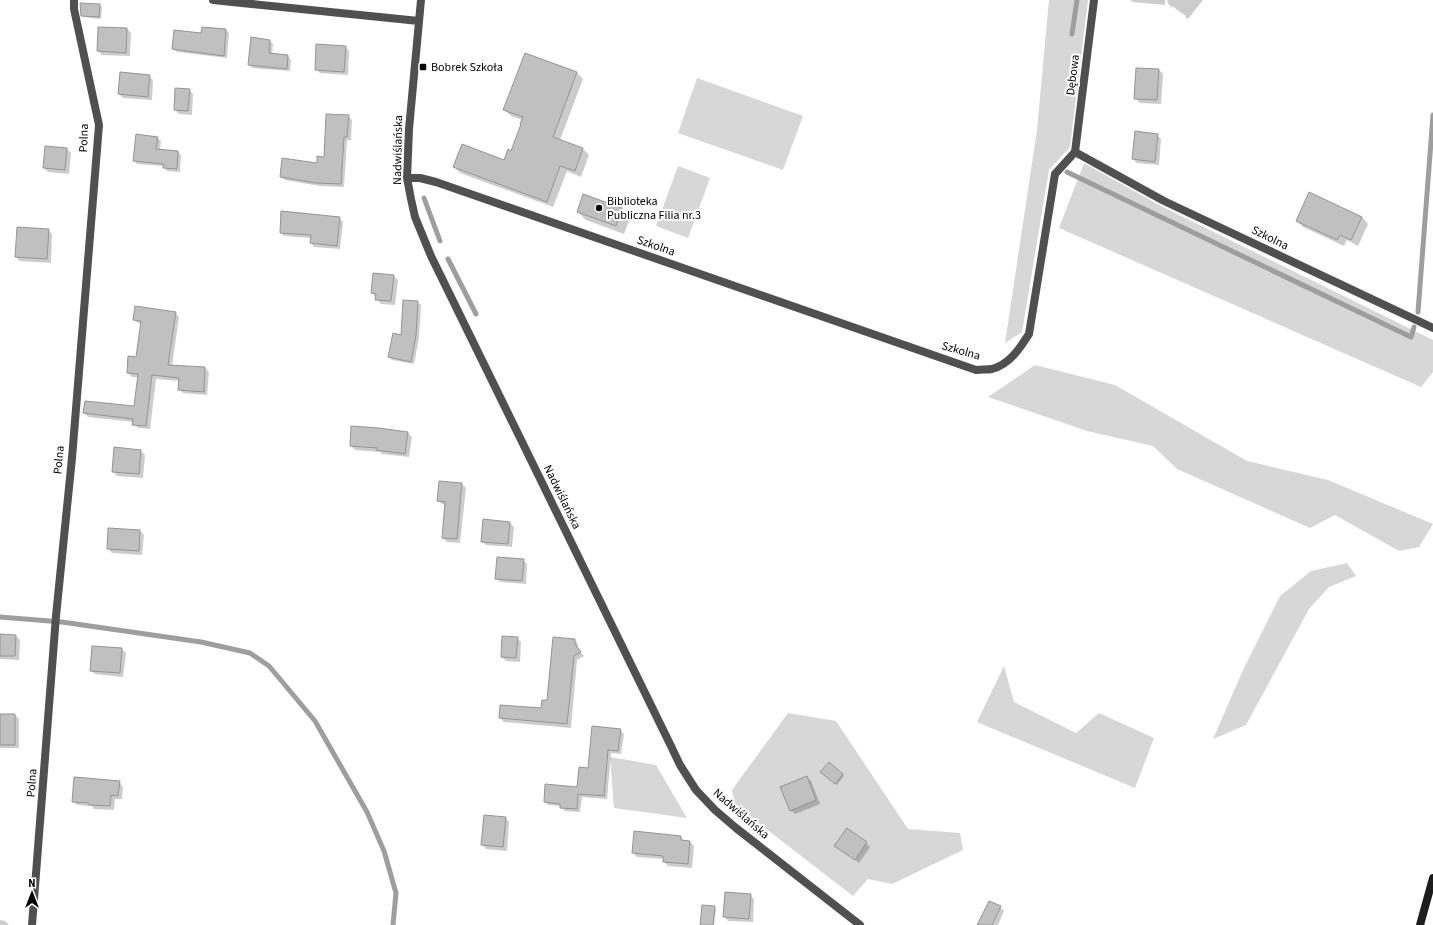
<svg xmlns="http://www.w3.org/2000/svg" width="1433" height="925" viewBox="0 0 1433 925" font-family="'Source Sans 3',sans-serif">
  <rect width="100%" height="100%" fill="#fff"/>
  <path fill="#d7d7d7" d="M 1049,0 L 1088,0 L 1070,147 L 1049,170 L 1022,332 L 1005,343 L 1037,130 Z
    M 697,78 L 803,116 L 783,170 L 678,133 Z
    M 1084,163 L 1161,206 L 1433,340 L 1433,372 L 1421,387 L 1059,228 Z
    M 678,166 L 710,178 L 688,238 L 656,226 Z
    M 1035,365 L 1115,385 L 1247,461 L 1328,480 L 1433,524 L 1419,547 L 1399,551 L 1335,515 L 1310,528 L 1177,469 L 1153,446 L 1087,431 L 988,397 Z
    M 1347,563 L 1356,576 L 1329,587 L 1309,609 L 1246,725 L 1213,739 L 1243,670 L 1280,596 L 1311,571 Z
    M 1004,666 L 1014,702 L 1076,733 L 1099,713 L 1154,738 L 1135,788 L 977,722 Z
    M 788,713 L 836,721 L 908,829 L 960,833 L 963,850 L 892,884 L 868,879 L 853,896 L 735,805 L 732,790 Z
    M 610,757 L 656,765 L 687,818 L 614,808 Z"/>
  <path fill="#0003" d="M 1130,0 L 1165,0 L 1165,5 L 1133,2 Z
    M 1168,0 L 1203,0 L 1188,19 L 1185,17 L 1186,16 L 1172,6 L 1172,8 L 1167,2 Z
    M 100,5 L 102,7 L 101,19 L 84,17 L 82,15 Z
    M 203,28 L 226,30 L 229,33 L 227,58 L 177,52 L 173,49 L 202,34 Z
    M 127,29 L 131,33 L 130,56 L 102,55 L 98,51 Z
    M 270,41 L 273,44 L 272,55 L 288,56 L 291,60 L 290,71 L 252,68 L 249,64 Z
    M 345,47 L 349,51 L 348,75 L 320,73 L 316,69 Z
    M 525,54 L 577,73 L 583,79 L 560,140 L 583,149 L 589,155 L 581,177 L 567,171 L 553,207 L 460,173 L 454,167 L 504,162 L 512,152 L 523,120 L 511,116 L 504,109 Z
    M 1159,70 L 1163,74 L 1161,104 L 1140,103 L 1135,98 Z
    M 149,76 L 153,80 L 152,100 L 123,98 L 119,94 Z
    M 189,90 L 193,94 L 192,115 L 179,114 L 175,110 Z
    M 348,116 L 352,120 L 351,140 L 347,140 L 344,187 L 320,186 L 285,180 L 281,177 L 318,164 L 325,158 Z
    M 1157,135 L 1161,139 L 1159,165 L 1137,163 L 1133,159 Z
    M 157,138 L 161,141 L 160,150 L 178,152 L 181,155 L 180,172 L 167,171 L 164,166 L 137,164 L 134,160 Z
    M 46,147 L 67,149 L 71,153 L 69,174 L 48,172 L 44,168 Z
    M 1310,193 L 1362,217 L 1368,224 L 1358,246 L 1347,240 L 1344,246 L 1303,227 L 1297,221 Z
    M 584,195 L 622,209 L 630,218 L 624,234 L 586,220 L 578,212 Z
    M 339,218 L 343,222 L 340,249 L 314,247 L 311,243 L 311,238 L 284,236 L 281,232 Z
    M 48,230 L 52,234 L 51,263 L 20,261 L 16,257 Z
    M 394,276 L 398,280 L 395,305 L 381,304 L 372,293 Z
    M 417,302 L 421,305 L 419,338 L 414,364 L 392,360 L 389,357 L 402,336 Z
    M 175,313 L 179,317 L 172,366 L 205,368 L 209,372 L 207,395 L 183,393 L 179,389 L 180,381 L 156,379 L 150,429 L 138,428 L 134,424 L 134,422 L 88,417 L 84,413 L 135,407 L 138,377 L 132,377 L 128,373 L 137,358 L 142,324 L 138,323 L 134,319 Z
    M 379,429 L 408,433 L 412,437 L 409,457 L 382,454 L 380,452 L 355,450 L 351,446 Z
    M 141,451 L 145,455 L 143,478 L 117,476 L 113,471 Z
    M 462,484 L 466,488 L 460,543 L 447,542 L 443,538 L 446,505 L 442,504 L 438,500 Z
    M 510,523 L 514,527 L 512,547 L 486,545 L 482,541 Z
    M 140,531 L 144,535 L 142,555 L 112,553 L 108,549 Z
    M 523,560 L 527,564 L 526,584 L 500,582 L 496,578 Z
    M 0,635 L 16,636 L 20,640 L 19,660 L 0,659 Z
    M 517,638 L 521,642 L 520,662 L 506,661 L 502,657 Z
    M 575,640 L 578,644 L 578,649 L 584,656 L 577,660 L 571,728 L 504,722 L 500,718 L 542,709 L 548,701 Z
    M 122,649 L 126,653 L 123,677 L 95,674 L 91,670 Z
    M 0,715 L 15,715 L 19,719 L 19,748 L 0,748 Z
    M 620,730 L 624,734 L 621,754 L 611,753 L 607,799 L 582,797 L 580,812 L 565,811 L 561,806 L 548,805 L 545,802 L 578,788 L 589,769 Z
    M 823,774 L 843,774 L 844,776 L 837,785 Z
    M 807,777 L 811,781 L 820,804 L 795,814 L 791,810 Z
    M 119,782 L 123,787 L 122,799 L 115,799 L 114,810 L 94,809 L 92,806 L 77,805 L 73,801 Z
    M 505,817 L 509,822 L 507,851 L 486,849 L 482,844 Z
    M 681,837 L 685,842 L 690,842 L 694,846 L 692,868 L 668,866 L 664,862 L 664,859 L 637,857 L 633,853 Z
    M 866,843 L 870,847 L 859,863 L 836,846 Z
    M 750,895 L 754,899 L 753,922 L 728,921 L 724,916 Z
    M 714,907 L 716,909 L 714,925 L 702,925 Z
    M 1000,907 L 1004,911 L 998,925 L 978,925 Z
    M 0,920 L 5,921 L 9,925 L 0,925 Z"/>
  <g fill="none" stroke-linecap="round" stroke-linejoin="round">
    <path stroke="#9e9e9e" stroke-width="5" d="M 1072,34 L 1077,0
      M 1067,172 L 1411,337 L 1414,327
      M 424,198 L 440,241
      M 448,259 L 476,314
      M 1418,312 L 1433,115
      M 0,617 L 62,622 L 201,642 L 250,653 L 269,666 L 315,721 L 367,812 L 384,851 L 396,893 L 393,925"/>
  </g>
  <path fill="#c0c0c0" stroke="#949494" d="M 80,3 L 100,4 L 99,17 L 81,16 Z
    M 98,27 L 127,28 L 126,53 L 97,51 Z
    M 202,27 L 226,29 L 224,56 L 172,49 L 174,30 L 201,33 Z
    M 251,37 L 270,40 L 269,53 L 288,55 L 287,69 L 248,65 Z
    M 316,44 L 346,46 L 344,72 L 315,70 Z
    M 525,53 L 577,72 L 553,137 L 583,148 L 575,171 L 560,166 L 547,202 L 453,167 L 462,144 L 504,160 L 508,149 L 511,151 L 521,124 L 520,124 L 523,117 L 503,110 Z
    M 1136,68 L 1159,69 L 1157,100 L 1134,99 Z
    M 120,72 L 150,75 L 148,97 L 118,94 Z
    M 175,88 L 190,89 L 188,111 L 174,110 Z
    M 326,114 L 349,115 L 347,137 L 344,137 L 341,184 L 316,183 L 280,177 L 282,158 L 317,163 L 317,156 L 324,157 Z
    M 1135,131 L 1158,134 L 1155,162 L 1132,159 Z
    M 136,134 L 158,137 L 156,149 L 178,151 L 177,169 L 163,168 L 163,164 L 133,161 Z
    M 45,146 L 67,148 L 65,170 L 43,168 Z
    M 1309,192 L 1362,217 L 1351,240 L 1340,235 L 1337,240 L 1296,221 Z
    M 583,194 L 622,208 L 616,226 L 577,212 Z
    M 281,211 L 340,217 L 337,246 L 310,243 L 311,235 L 280,233 Z
    M 17,227 L 49,229 L 47,259 L 15,257 Z
    M 373,273 L 394,275 L 391,301 L 375,300 L 376,294 L 371,293 Z
    M 403,300 L 418,301 L 416,335 L 411,362 L 388,357 L 393,333 L 401,335 Z
    M 135,306 L 176,312 L 168,365 L 205,367 L 204,392 L 178,390 L 179,378 L 152,375 L 146,426 L 132,425 L 133,419 L 83,413 L 85,401 L 134,406 L 138,374 L 127,373 L 128,356 L 136,357 L 141,321 L 133,320 Z
    M 351,426 L 379,428 L 408,432 L 405,454 L 376,450 L 377,448 L 350,446 Z
    M 114,447 L 141,450 L 139,474 L 112,472 Z
    M 439,481 L 462,483 L 457,539 L 442,538 L 445,502 L 437,501 Z
    M 483,519 L 510,522 L 508,544 L 481,542 Z
    M 108,528 L 140,530 L 139,551 L 107,549 Z
    M 497,557 L 524,559 L 522,581 L 495,579 Z
    M 0,634 L 16,635 L 15,656 L 0,656 Z
    M 502,636 L 518,637 L 516,658 L 501,657 Z
    M 553,637 L 575,639 L 575,644 L 581,652 L 574,656 L 567,724 L 499,718 L 500,705 L 541,708 L 542,700 L 547,700 Z
    M 92,646 L 122,648 L 120,673 L 90,671 Z
    M 0,714 L 15,714 L 15,745 L 0,745 Z
    M 592,726 L 621,729 L 618,751 L 608,750 L 604,796 L 578,794 L 577,809 L 560,808 L 560,804 L 544,802 L 545,784 L 577,787 L 579,767 L 588,768 Z
    M 829,762 L 843,774 L 835,784 L 820,772 Z
    M 807,776 L 816,800 L 790,811 L 780,787 Z
    M 74,777 L 120,781 L 118,796 L 111,795 L 110,806 L 89,805 L 89,803 L 72,802 Z
    M 484,815 L 506,817 L 503,847 L 481,845 Z
    M 847,828 L 867,842 L 855,860 L 834,846 Z
    M 634,831 L 681,836 L 681,840 L 690,841 L 688,864 L 663,862 L 663,856 L 632,853 Z
    M 725,892 L 751,894 L 749,919 L 723,917 Z
    M 989,901 L 1001,906 L 992,925 L 977,925 Z
    M 702,905 L 715,906 L 713,925 L 700,925 Z"/>
  <g fill="none" stroke-linecap="round" stroke-linejoin="round">
    <path stroke="#505050" stroke-width="8" d="M 213,0 L 419,21
      M 421,0 L 409,129 L 407,178 L 411,199 L 415,217 L 431,256 L 670,744 L 680,765 L 696,790 L 715,810 L 736,828 L 860,925
      M 1075,152 L 1164,201 L 1433,328
      M 1075,152 L 1094,0
      M 407,178 L 420,178 L 436,182 L 976,370 C 981,369 987,370 992,369 C 1010,364 1020,348 1029,334 L 1055,174 L 1075,152
      M 32,925 L 56,616 L 72,458 L 99,125 L 74,9 L 74,0"/>
    <path stroke="#1d1d1d" stroke-width="8" d="M 1420,925 L 1433,878"/>
  </g>
  <g fill="#000" stroke="#fff" stroke-width="1.5">
    <rect x="419" y="63" width="8" height="8" rx="2"/>
    <circle cx="599" cy="208" r="4"/>
  </g>
  <g text-anchor="middle" dominant-baseline="central" stroke-width="4" stroke-linejoin="round" paint-order="stroke">
    <g font-size="12" fill="#000" stroke="#fff" text-anchor="start">
      <text x="431" y="67">Bobrek Szkoła</text>
      <text x="607" y="201">Biblioteka<tspan x="607" dy="14">Publiczna Filia nr.3</tspan></text>
    </g>
    <g font-size="12" fill="#000" stroke="#fff">
      <text transform="translate(1073 75) rotate(-83)">Dębowa</text>
      <text transform="translate(84 138) rotate(-88)">Polna</text>
      <text transform="translate(398 150) rotate(-89)">Nadwiślańska</text>
      <text transform="translate(1270 238) rotate(26)">Szkolna</text>
      <text transform="translate(656 246) rotate(19)">Szkolna</text>
      <text transform="translate(961 351) rotate(16)">Szkolna</text>
      <text transform="translate(59 460) rotate(-85)">Polna</text>
      <text transform="translate(562 497) rotate(64)">Nadwiślańska</text>
      <text transform="translate(32 783) rotate(-86)">Polna</text>
      <text transform="translate(741 814) rotate(41)">Nadwiślańska</text>
    </g>
  </g>
  <g transform="translate(32 893)" stroke="#ffffff" stroke-width="3" paint-order="stroke">
  <path d="M0-3L7 15L0 10L-7 15Z" fill="#000000"/>
  <text y="-6" font-size="11" font-weight="bold" text-anchor="middle" fill="#000000">N</text>
  </g>
</svg>
